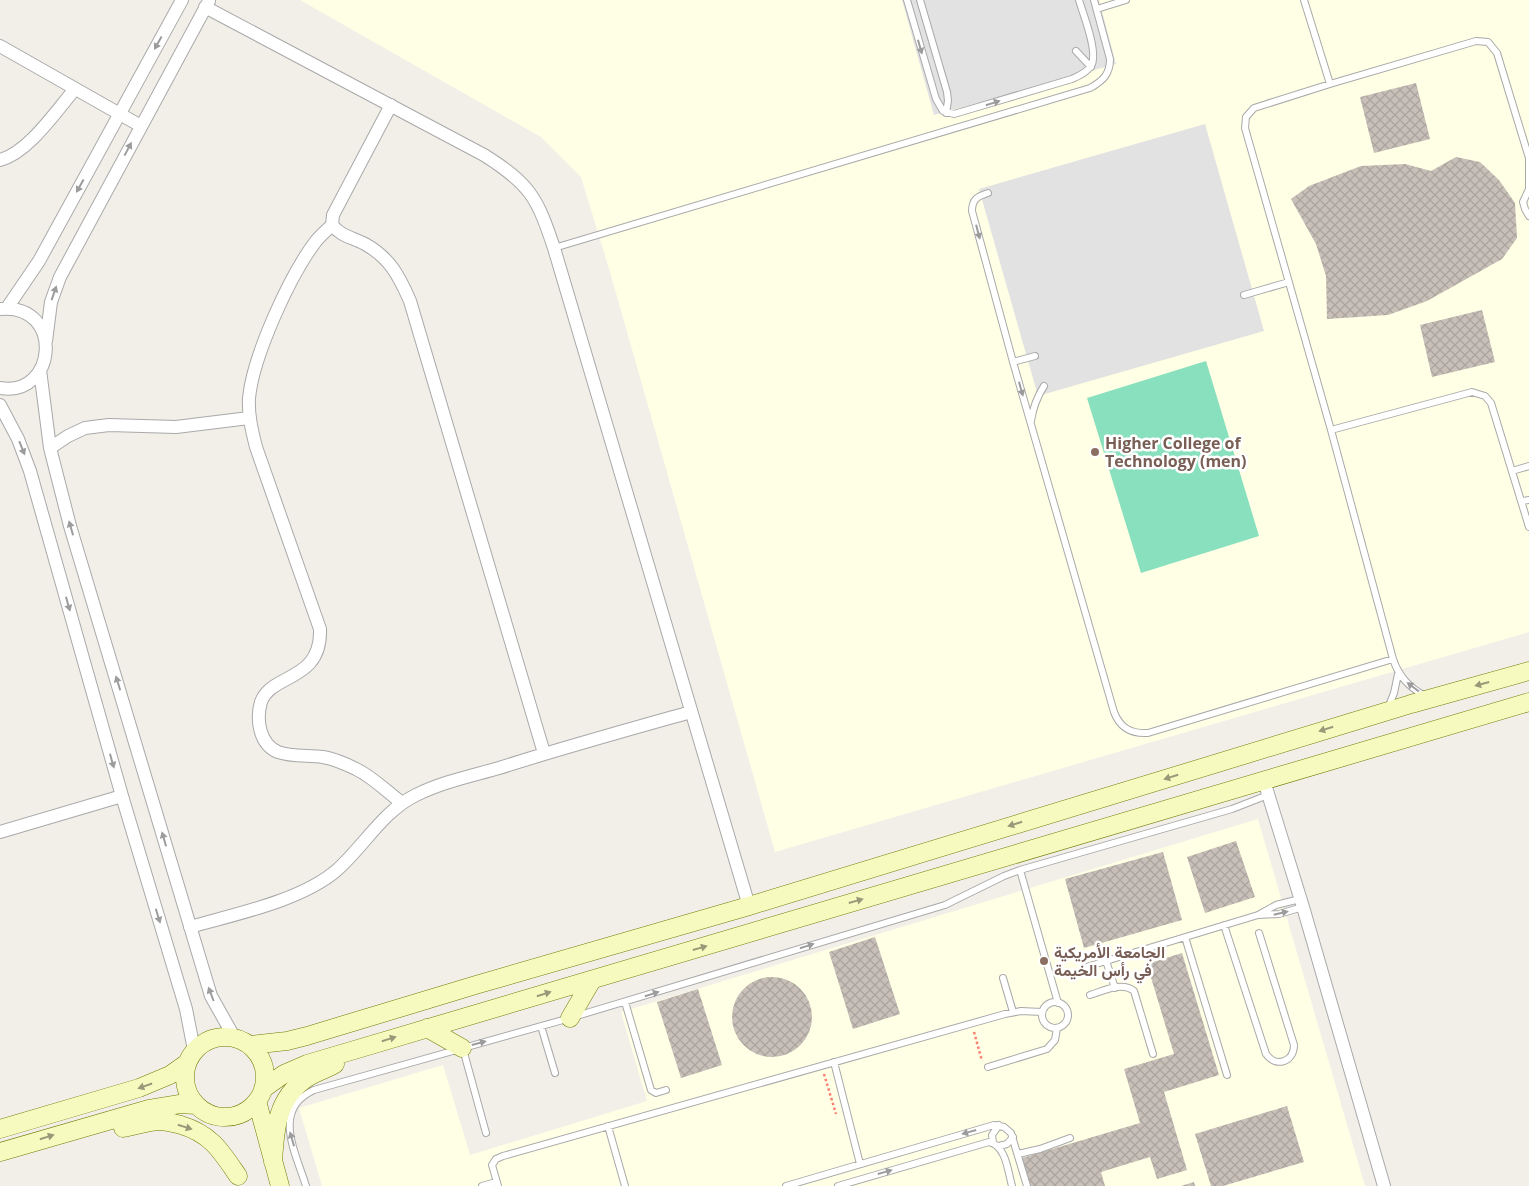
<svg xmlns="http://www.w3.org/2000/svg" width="1529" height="1186" viewBox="0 0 1529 1186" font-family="'Open Sans',Vazirmatn,sans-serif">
  <defs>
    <pattern id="building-cross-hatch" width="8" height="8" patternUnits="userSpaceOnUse" patternTransform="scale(1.25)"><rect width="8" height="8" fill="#c7bfb8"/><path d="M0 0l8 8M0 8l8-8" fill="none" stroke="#aba49e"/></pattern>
  </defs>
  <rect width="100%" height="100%" fill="#f2efe9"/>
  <path fill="#ffffe5" d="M 300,0 L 1529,0 L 1529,632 L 775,852 L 610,272 L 581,177 L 541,137 Z
    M 1258,819 L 1365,1186 L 322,1186 L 299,1108 L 443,1065 L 470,1155 L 647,1101 L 621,1012 Z"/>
  <path fill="#88e0be" d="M 1206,361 L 1259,536 L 1141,573 L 1087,398 Z"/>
  <path fill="#e2e2e2" d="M 902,0 L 1099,0 L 1116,64 L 934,115 Z
    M 1205,124 L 1264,331 L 1038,396 L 979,189 Z"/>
  <path fill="url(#building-cross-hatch)" d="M 1416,83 L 1430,139 L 1374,153 L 1360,97 Z
    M 1456,157 L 1480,162 L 1499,180 L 1515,203 L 1517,238 L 1502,259 L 1427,301 L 1388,315 L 1327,319 L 1326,276 L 1316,244 L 1291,199 L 1309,186 L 1361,166 L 1405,164 L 1431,171 Z
    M 1482,310 L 1495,362 L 1432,377 L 1420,325 Z
    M 1236,841 L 1255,897 L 1205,913 L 1187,857 Z
    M 1163,852 L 1182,920 L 1084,948 L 1065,879 Z
    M 875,937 L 900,1014 L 853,1029 L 829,952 Z
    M 1182,953 L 1219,1075 L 1164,1092 L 1187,1170 L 1157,1179 L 1150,1157 L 1101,1172 L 1105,1186 L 1031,1186 L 1022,1158 L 1140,1123 L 1124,1069 L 1174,1054 L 1147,964 Z
    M732 1017a40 40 0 1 1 80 0a40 40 0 1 1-80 0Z
    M 698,989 L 722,1065 L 681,1078 L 657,1002 Z
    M 1287,1106 L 1304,1162 L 1223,1186 L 1211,1186 L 1195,1134 Z
    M 1194,1182 L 1195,1186 L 1181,1186 Z"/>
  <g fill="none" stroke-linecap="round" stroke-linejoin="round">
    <defs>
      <path id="lane" d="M 907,0 L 936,99 L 943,111 L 954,114 L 1072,79 C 1079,76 1087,72 1091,66 C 1099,53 1083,14 1079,0
        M 920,0 L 947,92 L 948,101 L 946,113
        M 1304,0 L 1330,84
        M 1097,9 L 1126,0
        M 1076,51 L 1091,67
        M 988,193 C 978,196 972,199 972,211 L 1013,362 L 1114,712 C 1120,728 1131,734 1148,733 L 1393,659
        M 554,248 L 1090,88 C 1103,81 1110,74 1110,59 L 1094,0
        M 1244,295 L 1289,282
        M 1013,362 L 1035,356
        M 1031,421 C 1033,407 1037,397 1044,386
        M 1331,430 L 1472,392 L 1485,396 L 1491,403 L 1529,527
        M 1512,471 L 1529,466
        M 1522,501 L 1529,500
        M 1425,696 C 1409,687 1399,677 1393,659 L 1331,430 L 1245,128 L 1246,117 L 1254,108 L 1330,84 L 1476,41 L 1488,42 L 1497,53 L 1529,158 L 1529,189 L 1523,202 L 1525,209 L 1529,216
        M 1388,708 L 1394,693 L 1398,674
        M 1020,870 L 1058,1003
        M 1258,915 L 1279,914 L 1303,907
        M 1224,925 L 1266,1054 C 1276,1068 1294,1062 1294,1045 L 1259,933
        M 1185,937 L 1227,1075
        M 1106,961 L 1115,988
        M 1083,968 L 1258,915 L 1276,905 L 1300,899
        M 1003,978 L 1013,1012
        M 1090,995 C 1103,991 1122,981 1134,991 L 1153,1054
        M 625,1002 L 651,1090 L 656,1093 L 666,1090
        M1042 1015a13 13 0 1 1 26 0a13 13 0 1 1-26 0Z
        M 541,1026 L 555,1073
        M 463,1049 L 486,1133
        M 834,1062 L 860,1164
        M 988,1067 L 1047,1049 L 1055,1040 L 1057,1028
        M 608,1126 L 625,1186
        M 993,1142 L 992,1135 L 999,1125
        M 999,1146 L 1007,1144 L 1013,1137
        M 1018,1154 L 1040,1149 L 1070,1138
        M 306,1186 C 296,1153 271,1109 314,1090 L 570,1018 L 945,905 L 1004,876 L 1020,870 L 1232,809 L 1268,795
        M 482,1186 L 496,1182
        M 498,1186 L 492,1165 L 496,1159 L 503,1156 L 1005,1014 L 1021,1011 L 1042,1012
        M 786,1186 L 994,1125 L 1004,1127 L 1011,1133 L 1027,1186
        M 838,1186 L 989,1142 C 1006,1145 1008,1172 1012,1186"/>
      <path id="street" d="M 205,7 L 484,155 C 530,184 537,197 554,248 L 749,906
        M 0,46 L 141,126
        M 391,105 L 333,215 L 332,225 C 327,230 321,235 316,241 C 290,275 253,356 249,398 C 248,415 252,431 256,447 L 320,629 C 322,682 271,673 261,702 C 256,719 259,744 278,752 C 291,757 309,755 323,757 C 334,759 346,764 356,769 C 373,777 387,792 402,803
        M 0,160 C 29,152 56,111 75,89
        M 332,225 C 342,237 352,237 365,244 C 390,258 399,276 410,301 L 544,753
        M 7,308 L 39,261 L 182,0
        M 0,309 C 65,303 57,398 0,388
        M 46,341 L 51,302 L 60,277 L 209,1
        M 40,370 L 50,448 L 70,526 L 211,996 L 234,1037
        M 0,405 L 18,439 L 30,471 L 122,796 L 186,1009 L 194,1050
        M 50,448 L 68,436 L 85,428 L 109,425 L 176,427 L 249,418
        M 1264,781 L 1303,907 L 1384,1186
        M 0,832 L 122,796
        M 190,927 C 235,914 301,901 337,870 C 364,846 383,811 416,795 C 442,782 471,776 499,768 C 562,748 627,730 691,712"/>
      <path id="secondary" d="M 570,1018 L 592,980
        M 427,1028 L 462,1048
        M185 1077a40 40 0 1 1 80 0a40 40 0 1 1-80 0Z
        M 251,1045 L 287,1041 L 307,1036 L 479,984 L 749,906 L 1411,704 L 1529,671
        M 263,1089 L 284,1074 L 307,1064 L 1529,702
        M 257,1101 L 280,1186
        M 123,1128 C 134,1126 146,1122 158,1121 C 166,1121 173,1123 181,1125 C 211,1134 221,1151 238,1176
        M 0,1129 L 139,1088 L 170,1075 L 187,1063
        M 0,1152 L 149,1109 L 180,1104 L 196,1105
        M 273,1162 C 275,1131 276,1100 304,1080 C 313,1073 325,1070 335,1064"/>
    </defs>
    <use href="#lane" stroke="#a9a9a9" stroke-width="8"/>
    <use href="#street" stroke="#a9a9a9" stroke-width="14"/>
    <use href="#secondary" stroke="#707d05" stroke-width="19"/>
    <path stroke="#fa8072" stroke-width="2.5" stroke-dasharray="2.5 2.5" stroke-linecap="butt" d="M 974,1032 L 982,1061
      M 824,1074 L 836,1114"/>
    <use href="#lane" stroke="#fff" stroke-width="6"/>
    <use href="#street" stroke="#fff" stroke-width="12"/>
    <use href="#secondary" stroke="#f7fabf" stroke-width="18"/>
  </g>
  <defs><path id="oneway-solid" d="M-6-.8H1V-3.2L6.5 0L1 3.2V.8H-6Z" transform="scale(1.25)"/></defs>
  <g fill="#9c9c9c">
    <use href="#oneway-solid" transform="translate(158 43) rotate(119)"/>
    <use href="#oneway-solid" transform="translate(920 47) rotate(74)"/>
    <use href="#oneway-solid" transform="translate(993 103) rotate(-17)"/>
    <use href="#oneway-solid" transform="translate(128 149) rotate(-62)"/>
    <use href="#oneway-solid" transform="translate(80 186) rotate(119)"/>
    <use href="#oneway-solid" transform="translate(978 232) rotate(75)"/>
    <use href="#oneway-solid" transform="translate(54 293) rotate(-71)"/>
    <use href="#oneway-solid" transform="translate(1021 389) rotate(74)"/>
    <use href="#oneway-solid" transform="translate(22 448) rotate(68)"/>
    <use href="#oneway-solid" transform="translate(71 528) rotate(-106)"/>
    <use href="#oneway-solid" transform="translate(68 604) rotate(74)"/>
    <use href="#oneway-solid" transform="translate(118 683) rotate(-107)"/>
    <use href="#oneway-solid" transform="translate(1413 687) rotate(-143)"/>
    <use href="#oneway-solid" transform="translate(112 761) rotate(74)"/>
    <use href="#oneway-solid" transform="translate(164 839) rotate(-106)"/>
    <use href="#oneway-solid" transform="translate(1281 913) rotate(-13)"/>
    <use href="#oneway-solid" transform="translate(158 916) rotate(73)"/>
    <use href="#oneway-solid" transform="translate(807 946) rotate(-17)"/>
    <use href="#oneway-solid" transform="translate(211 994) rotate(-111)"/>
    <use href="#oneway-solid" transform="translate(652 994) rotate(-17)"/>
    <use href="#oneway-solid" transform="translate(479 1043) rotate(-15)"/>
    <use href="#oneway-solid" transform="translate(969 1132) rotate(164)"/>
    <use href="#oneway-solid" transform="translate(292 1139) rotate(-106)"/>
    <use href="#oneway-solid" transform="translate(885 1172) rotate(-16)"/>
  </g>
  <g fill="#979978">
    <use href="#oneway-solid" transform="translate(1482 684) rotate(165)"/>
    <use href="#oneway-solid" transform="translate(1326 729) rotate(163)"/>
    <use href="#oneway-solid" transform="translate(1171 777) rotate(163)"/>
    <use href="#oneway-solid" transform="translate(1015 824) rotate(163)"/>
    <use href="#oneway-solid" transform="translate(856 901) rotate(-16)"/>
    <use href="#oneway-solid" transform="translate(700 948) rotate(-16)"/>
    <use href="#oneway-solid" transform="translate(544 994) rotate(-17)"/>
    <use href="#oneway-solid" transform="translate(389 1039) rotate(-17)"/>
    <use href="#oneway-solid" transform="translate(145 1086) rotate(161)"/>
    <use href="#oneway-solid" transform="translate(185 1127) rotate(17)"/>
    <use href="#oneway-solid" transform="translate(47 1137) rotate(-17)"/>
  </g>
  <g fill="#8d6e63" stroke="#fff" stroke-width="2">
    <circle cx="1095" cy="452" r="5"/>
    <circle cx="1044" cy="961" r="5"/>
  </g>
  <g text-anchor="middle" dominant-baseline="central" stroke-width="5" stroke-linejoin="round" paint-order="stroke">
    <g font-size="16" font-weight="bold" fill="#785e54" stroke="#fff" text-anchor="start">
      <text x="1105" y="443">Higher College of<tspan x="1105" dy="18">Technology (men)</tspan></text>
      <text x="1054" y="952">الجامعة الأمريكية<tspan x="1054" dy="18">في رأس الخيمة</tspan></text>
    </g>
  </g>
</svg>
